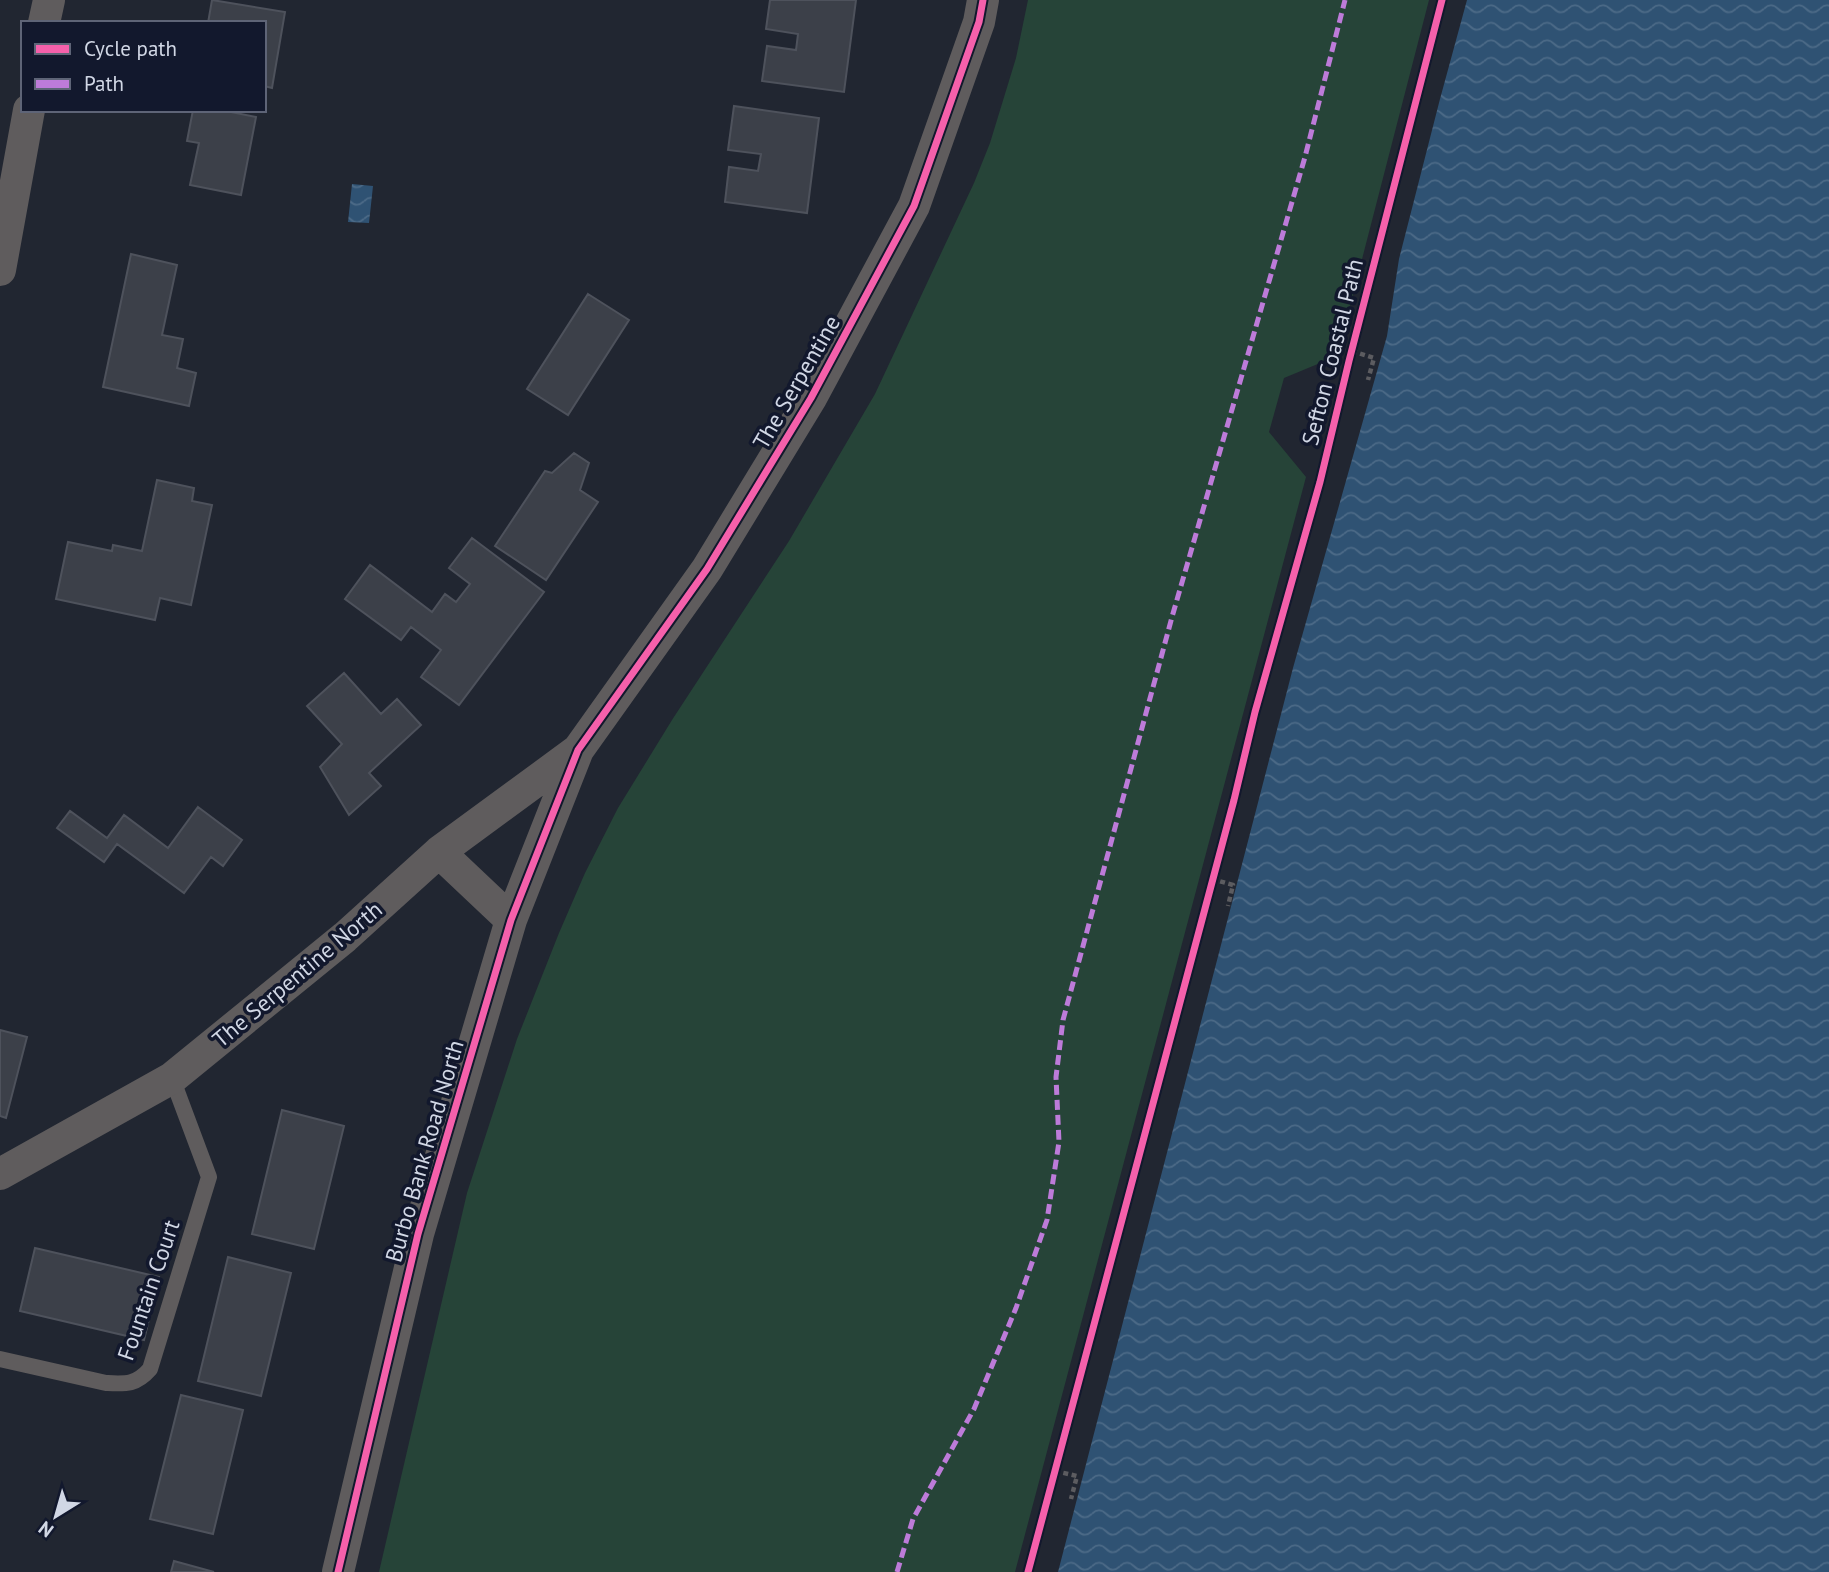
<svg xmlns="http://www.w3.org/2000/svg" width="1829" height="1572" viewBox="0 0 1829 1572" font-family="'PT Sans',sans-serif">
  <defs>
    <pattern id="water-waves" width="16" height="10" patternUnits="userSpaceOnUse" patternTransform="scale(1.75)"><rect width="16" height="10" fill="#2f5273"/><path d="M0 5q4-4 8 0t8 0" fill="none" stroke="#4c6a87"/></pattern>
  </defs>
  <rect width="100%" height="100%" fill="#212631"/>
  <path fill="#264438" d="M 1028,0 L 1429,0 L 1337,356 L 1284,378 L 1269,432 L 1306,477 L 1015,1572 L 379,1572 L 467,1193 L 517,1039 L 559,933 L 585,873 L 618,808 L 672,720 L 789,541 L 875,394 L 974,183 L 990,143 L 1016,58 Z"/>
  <path fill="url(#water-waves)" d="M 1467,0 L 1829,0 L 1829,1572 L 1058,1572 L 1293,668 L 1387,336 L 1399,259 L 1440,99 Z
    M 352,184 L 373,186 L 369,223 L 348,222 Z"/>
  <path fill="#3c4049" stroke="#4e525c" stroke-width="2" d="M 212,0 L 285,12 L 272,88 L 264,86 L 264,23 L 208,23 Z
    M 770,0 L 856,0 L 844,92 L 762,81 L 767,46 L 796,50 L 798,34 L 766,29 Z
    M 734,106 L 819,118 L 807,213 L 725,202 L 729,167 L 758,171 L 761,154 L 728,150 Z
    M 193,110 L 221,110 L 256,117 L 241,195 L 190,185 L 199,143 L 187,141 Z
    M 131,254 L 177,265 L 162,335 L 183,339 L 177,368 L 196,373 L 189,406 L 103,387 Z
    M 588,294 L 629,320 L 568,415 L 527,389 Z
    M 574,453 L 589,463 L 580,490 L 598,502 L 546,580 L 495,546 L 545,471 L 552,473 Z
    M 157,480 L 194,488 L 192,501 L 212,505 L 191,605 L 160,598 L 155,620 L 56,599 L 68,542 L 112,551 L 113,545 L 142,551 Z
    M 472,538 L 544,592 L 459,705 L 421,677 L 441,650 L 411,627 L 401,640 L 345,599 L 370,565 L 432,612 L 445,594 L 456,602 L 470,584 L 449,568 Z
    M 344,673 L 381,714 L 397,699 L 421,725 L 369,773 L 381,786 L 349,815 L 320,767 L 342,744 L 307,706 Z
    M 198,807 L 242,840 L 223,866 L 211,857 L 184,893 L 117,844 L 104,862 L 57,828 L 70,811 L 107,838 L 124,815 L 168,848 Z
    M 0,1030 L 27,1037 L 6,1118 L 0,1116 Z
    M 282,1110 L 344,1126 L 314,1249 L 252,1234 Z
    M 35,1248 L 159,1277 L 144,1340 L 20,1311 Z
    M 228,1257 L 291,1273 L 261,1396 L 198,1381 Z
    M 181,1395 L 243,1410 L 213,1534 L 150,1519 Z
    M 174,1561 L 214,1572 L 171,1572 Z"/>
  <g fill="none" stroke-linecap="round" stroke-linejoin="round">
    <path stroke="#5c5c60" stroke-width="4.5" stroke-dasharray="5 3.5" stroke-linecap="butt" d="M 1352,351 L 1374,358 L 1368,380
      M 1212,879 L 1233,885 L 1228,906
      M 1055,1471 L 1077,1476 L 1071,1499
      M 1028,1572 L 1234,800 L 1255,712 L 1320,482 L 1349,361 L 1442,0"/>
    <path stroke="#5f5c5d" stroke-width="16" d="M 0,1359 L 106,1383 C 126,1384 136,1385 150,1369 L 209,1177 L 172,1078"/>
    <path stroke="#5f5c5d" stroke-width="32" d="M 44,23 L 49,0
      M 0,270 L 29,110
      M 439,852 L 511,920
      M 0,1174 L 172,1078 L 345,937 L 439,852 L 578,750
      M 338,1572 L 418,1234 L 511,920 L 578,750 L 707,569 L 811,398 L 914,206 L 979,22 L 983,0"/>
    <path stroke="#bd7bd9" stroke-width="5" stroke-dasharray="10 5" stroke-linecap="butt" d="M 897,1572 L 913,1519 L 974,1409 L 1016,1308 L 1047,1220 L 1059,1142 L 1056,1077 L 1063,1020 L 1172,617 L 1305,157 L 1345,0"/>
    <defs>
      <path id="cycleway" d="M 338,1572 L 418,1234 L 511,920 L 578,750 L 707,569 L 811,398 L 914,206 L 979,22 L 983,0
        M 1028,1572 L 1234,800 L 1255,712 L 1320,482 L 1349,361 L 1442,0"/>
    </defs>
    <use href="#cycleway" stroke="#12182d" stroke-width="11"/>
    <use href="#cycleway" stroke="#f560ab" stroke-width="7"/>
  </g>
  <g text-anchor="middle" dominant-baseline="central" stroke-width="7" stroke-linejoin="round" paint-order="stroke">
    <g font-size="23" fill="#d1d7e5" stroke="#12182d">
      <text transform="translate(1332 352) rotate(-76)">Sefton Coastal Path</text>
      <text transform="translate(796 382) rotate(-60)">The Serpentine</text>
      <text transform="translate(297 974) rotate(-40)">The Serpentine North</text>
      <text transform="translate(424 1151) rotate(-74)">Burbo Bank Road North</text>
      <text transform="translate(148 1290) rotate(-71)">Fountain Court</text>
    </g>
  </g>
  <rect x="21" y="21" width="245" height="91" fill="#12182d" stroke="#5e6477" stroke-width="2"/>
  <rect x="35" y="44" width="35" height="10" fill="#f560ab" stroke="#5e6477" stroke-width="2"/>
  <text x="84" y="56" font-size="21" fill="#d1d7e5">Cycle path</text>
  <rect x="35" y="79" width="35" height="10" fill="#bd7bd9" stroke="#5e6477" stroke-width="2"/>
  <text x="84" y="91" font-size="21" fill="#d1d7e5">Path</text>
  <g transform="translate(56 1516) rotate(217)" stroke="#12182d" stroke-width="5" paint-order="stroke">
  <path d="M0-5L12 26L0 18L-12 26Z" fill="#d1d7e5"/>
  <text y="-10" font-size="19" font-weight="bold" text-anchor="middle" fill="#d1d7e5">N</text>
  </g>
</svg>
